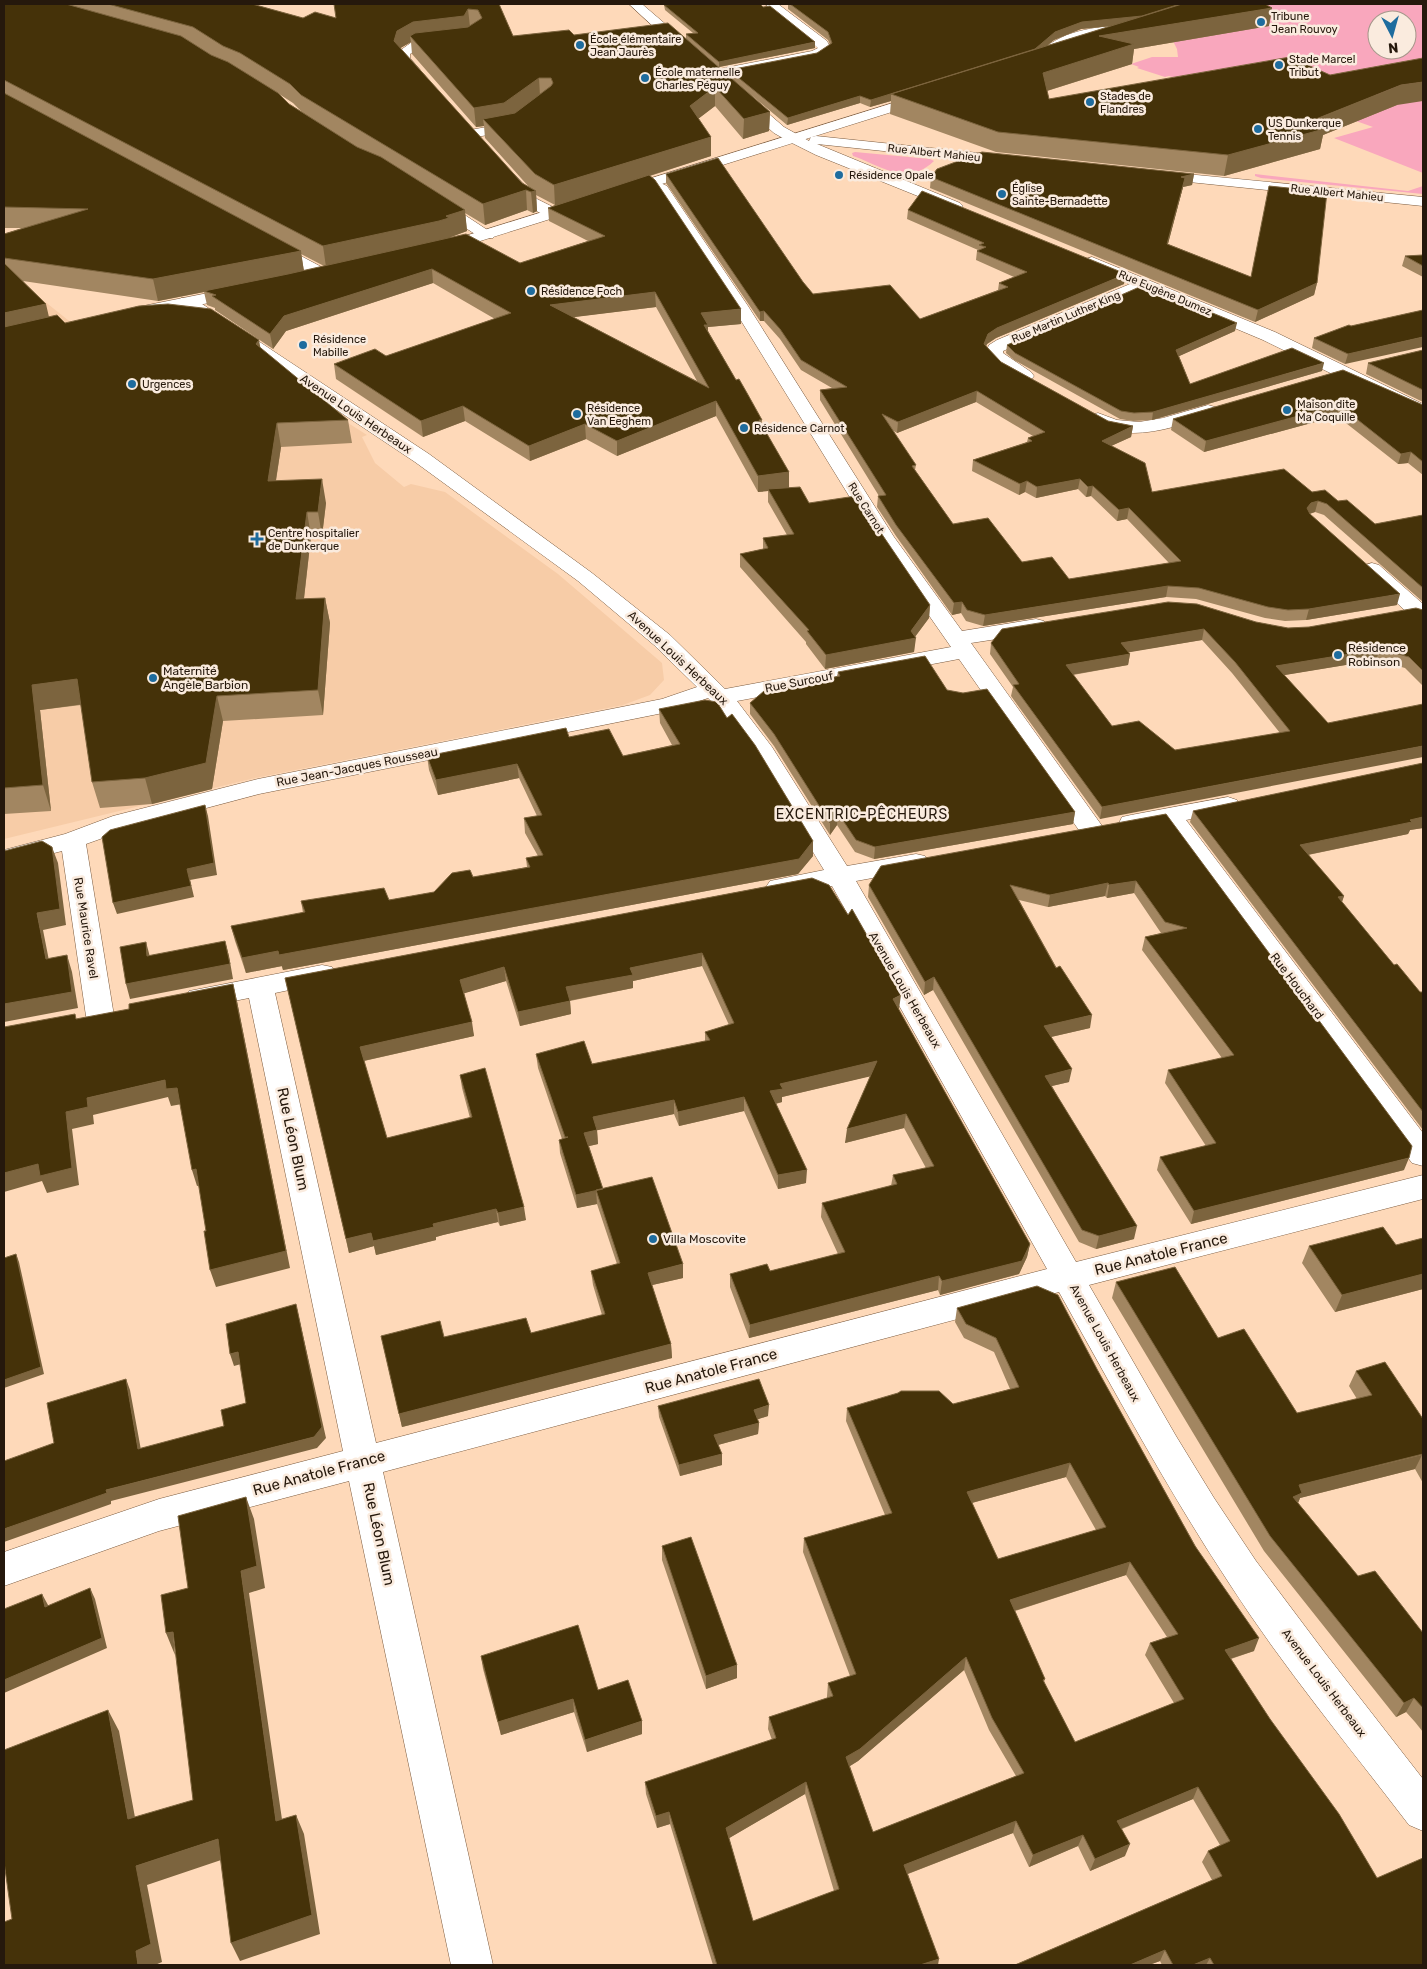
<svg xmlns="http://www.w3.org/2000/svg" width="1427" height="1969" viewBox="0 0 1427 1969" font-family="Rubik,sans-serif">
  <rect width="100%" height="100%" fill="#fed9b9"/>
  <path fill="#f7cca7" d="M 4,274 L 29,289 L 73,324 L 345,421 L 367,435 L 362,437 L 375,463 L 404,487 L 411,484 L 445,492 L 558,574 L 662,663 L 664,680 L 650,695 L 623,705 L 255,778 L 4,839 Z"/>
  <path fill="#f9a7bd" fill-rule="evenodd" d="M 1268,4 L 1423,4 L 1423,173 L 1334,138 L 1373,127 L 1356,121 L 1197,85 L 1169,76 L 1165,77 L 1137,68 L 1139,67 L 1131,64 L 1152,57 L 1178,57 L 1177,49 L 1173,41 L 1244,9 ZM 1377,20 L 1407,20 L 1407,50 L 1377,50 Z
    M 855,152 L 930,159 L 934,161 C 907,187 882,166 853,156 L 852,153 Z
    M 1255,174 L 1408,191 L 1423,186 L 1423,194 L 1261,178 L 1255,176 Z"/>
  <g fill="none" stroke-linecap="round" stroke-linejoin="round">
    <defs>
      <path id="street" d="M 629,4 L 642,4 L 691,46 L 692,49 L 691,52 L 681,52 Z
        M 765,4 L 778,4 L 827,41 L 831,49 L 816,58 L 714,78 L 709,77 L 707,74 L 709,71 L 812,51 L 818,48 Z
        M 1121,25 L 1127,29 L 1125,32 C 1107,36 1088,34 1071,42 C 1060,47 1049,62 1039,65 L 1033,61 C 1053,32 1088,28 1121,25 Z
        M 448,37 L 454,41 L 452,44 L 419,48 L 410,54 L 410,58 L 431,83 L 424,87 L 419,86 L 397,58 L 398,52 L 412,42 Z
        M 741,93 L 746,94 L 784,127 L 809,141 L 811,137 L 816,136 L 1007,156 L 1012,157 L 1014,160 L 1012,163 L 1007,164 L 817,144 L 960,203 L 963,206 L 960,209 L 955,211 L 816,155 L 788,141 L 774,133 L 736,100 L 734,97 Z
        M 519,117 L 526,121 L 512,131 L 470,138 L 465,137 L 463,134 L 465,131 L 470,130 L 503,124 Z
        M 1155,171 L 1423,197 L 1423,206 L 1150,178 L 1148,175 L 1150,172 Z
        M 510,174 L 515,175 L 537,199 L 559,210 L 562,213 L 559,216 C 539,221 513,193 503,178 L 505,175 Z
        M 650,178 L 667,186 L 669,189 L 748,306 L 894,537 L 962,631 L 1036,619 L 1044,621 L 1047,626 L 1044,631 L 1036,633 L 971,643 L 1105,830 L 1101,836 L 1092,838 L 1083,836 L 959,659 L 737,701 L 772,747 L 847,866 L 916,854 L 925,856 L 929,862 L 925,868 L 916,870 L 856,881 L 1076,1262 L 1423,1175 L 1423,1199 L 1089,1285 L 1176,1436 L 1214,1498 L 1256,1561 L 1325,1653 L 1423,1779 L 1423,1831 L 1409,1825 C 1348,1745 1283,1667 1229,1583 C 1167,1489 1114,1390 1059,1292 L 383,1472 L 493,1965 L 451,1965 L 349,1481 L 159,1531 L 4,1586 L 4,1552 L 159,1499 L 343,1451 L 249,998 L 199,1008 L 189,1005 L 185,998 L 189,991 L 322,965 L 332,967 L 336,974 L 332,981 L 275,993 L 376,1443 L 1047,1269 L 832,886 L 779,896 L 770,893 L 766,887 L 770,881 L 824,870 C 790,815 754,744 708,698 L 668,712 L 259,794 L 131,828 L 86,844 L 114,1016 L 110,1023 L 100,1026 L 90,1023 L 86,1016 L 62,851 L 4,866 L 4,850 L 65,834 L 113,816 L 258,779 L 662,699 L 697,687 L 654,645 L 578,581 L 415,462 L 181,306 L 179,302 L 181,298 L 193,298 L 429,454 L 592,573 L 670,635 L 725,689 L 951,647 L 875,538 L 732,306 L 657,192 L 643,182 L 645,179 Z
        M 434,196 L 439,198 L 495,235 L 493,238 L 481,238 L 429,204 L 426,201 L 429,198 Z
        M 269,239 L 331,272 L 333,275 L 331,278 L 319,278 L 263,247 L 261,244 L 263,241 Z
        M 1092,257 L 1275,332 L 1423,404 L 1423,416 L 1416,415 L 1263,340 L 1144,290 L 1003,351 L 1003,353 L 1031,372 L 1034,376 L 1031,380 C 1017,383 993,366 985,354 L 989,345 L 997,340 L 1130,284 L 1086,265 L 1084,262 L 1086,259 Z
        M 1208,405 L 1215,407 L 1217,411 L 1215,415 C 1179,425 1145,439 1109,430 C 1102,428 1093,425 1089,419 L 1091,415 L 1098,413 L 1117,420 L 1139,422 L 1163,418 Z
        M 1372,563 L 1379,565 L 1423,604 L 1423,621 L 1415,620 L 1365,573 L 1362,569 L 1365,565 Z
        M 1228,797 L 1237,800 L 1240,805 L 1237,810 L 1186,820 L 1423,1133 L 1423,1166 L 1412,1163 L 1164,825 L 1131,831 L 1122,829 L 1119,823 L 1122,817 L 1131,815 Z"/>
      <path id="secondary" d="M 925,93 L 932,97 L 930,100 L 445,252 L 433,252 L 431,249 L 433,246 Z
        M 243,286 L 249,287 L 251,291 L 249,295 L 138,317 L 132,316 L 130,312 L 132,308 L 138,307 Z"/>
    </defs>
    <use href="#street" stroke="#7b5b3f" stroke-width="1"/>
    <use href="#secondary" stroke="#7b5b3f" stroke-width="1"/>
    <use href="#street" fill="#fff" fill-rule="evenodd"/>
    <use href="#secondary" fill="#fff" fill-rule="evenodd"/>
  </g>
  <path fill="#a28661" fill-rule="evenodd" d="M 4,4 L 252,4 L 303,18 L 336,18 L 499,4 L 513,36 L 574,35 L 686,39 L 686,34 L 693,33 L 665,10 L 664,5 L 815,48 L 719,67 L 729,76 L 729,70 L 817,53 L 830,45 L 828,40 L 788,9 L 788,4 L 1265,4 L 1272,8 L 1269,26 L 1134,49 L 1132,64 L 1047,91 L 1049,99 L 1330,75 L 1397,105 L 1323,135 L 1320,149 L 1224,176 L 996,152 L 890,114 L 891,101 L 870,107 L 860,103 L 787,125 L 750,94 L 770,112 L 769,131 L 743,139 L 715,106 L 698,119 L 711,137 L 711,156 L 650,176 L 741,324 L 708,327 L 708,331 L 736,380 L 762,420 L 762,425 L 789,472 L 789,488 L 809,503 L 930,605 L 929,618 L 915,637 L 914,652 L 825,669 L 806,644 L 806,642 L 740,567 L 740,554 L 763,549 L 763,538 L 787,535 L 768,502 L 768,491 L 758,492 L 716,416 L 617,456 L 586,439 L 530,461 L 465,421 L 423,437 L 336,379 L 334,364 L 386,356 L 495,319 L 433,283 L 286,331 L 273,349 L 215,310 L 215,308 L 207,305 L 204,292 L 158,301 L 23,281 L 49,317 L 65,323 L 260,348 L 348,420 L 352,443 L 281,447 L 276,481 L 326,503 L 322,536 L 311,536 L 304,599 L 325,598 L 330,623 L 323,715 L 223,721 L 212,789 L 152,804 L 100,808 L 92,782 L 81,705 L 40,710 L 51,811 L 4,814 L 4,234 L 22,228 L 4,228 ZM 1112,26 L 1046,46 L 1054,40 L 1081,29 ZM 411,42 L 412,54 L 476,127 L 484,126 L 485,138 L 529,187 L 522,183 L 400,48 ZM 279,94 L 293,103 L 302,112 L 289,104 ZM 536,195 L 555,205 L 548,208 L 549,221 L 588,241 L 520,263 L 451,237 L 467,231 L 465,213 L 485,225 L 527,210 L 533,213 L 537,211 ZM 301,254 L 324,266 L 304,271 ZM 656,307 L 697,381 L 573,317 Z
    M 666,174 L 803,282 L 813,294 L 920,319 L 998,290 L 999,283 L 1014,277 L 976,260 L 977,251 L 978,250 L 907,219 L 908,210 L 1124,284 L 996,338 L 987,344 L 986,346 L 1001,362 L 1108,421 L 1133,426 L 1131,437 L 1111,446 L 1152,492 L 1312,492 L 1338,501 L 1375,524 L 1423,515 L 1423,602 L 1324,515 L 1315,512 L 1310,514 L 1397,605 L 1306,620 L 1285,621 L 1265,618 L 1196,599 L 1166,597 L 983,626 L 966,621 L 961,613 L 952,615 L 896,536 L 877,507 L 878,496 L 879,496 L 820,400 L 820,390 L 832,388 L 801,370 L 780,339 L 764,321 L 760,321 L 666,183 ZM 976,402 L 1033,436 L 1028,438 L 1027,442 L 973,460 L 972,471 L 1019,495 L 1025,492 L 1036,498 L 1078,489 L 1086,497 L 1091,496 L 1117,521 L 1127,519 L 1169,563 L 1069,579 L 1022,562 L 953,524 L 915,470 L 916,465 L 892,430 L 897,433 Z
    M 1194,174 L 1192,185 L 1183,187 L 1168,244 L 1251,277 L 1317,283 L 1314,295 L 1255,322 L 930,188 L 931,177 Z
    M 1423,255 L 1423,277 L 1402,266 L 1405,256 Z
    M 1423,310 L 1345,364 L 1312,348 L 1314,338 L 1351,326 Z
    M 1235,331 L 1179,356 L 1190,384 L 1322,371 L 1152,420 L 1133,421 L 1120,419 L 1014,360 L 1006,353 L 1007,345 Z
    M 1423,350 L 1423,402 L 1366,374 L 1368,363 Z
    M 1343,370 L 1423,405 L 1423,475 L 1408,463 L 1398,464 L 1337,416 L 1204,452 L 1171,430 L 1173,419 Z
    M 1423,610 L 1423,686 L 1405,668 L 1376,660 L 1284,675 L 1328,723 L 1100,819 L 1011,696 L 1013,687 L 990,654 L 991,643 L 1256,622 L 1288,628 L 1309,627 ZM 1202,640 L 1232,673 L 1280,733 L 1175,750 L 1112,726 L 1073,675 L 1128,665 L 1130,654 L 1128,652 Z
    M 838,672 L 947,690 L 1075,812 L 1073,824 L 874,859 L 855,852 L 837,825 L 830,835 L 774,746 L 750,714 L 750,703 L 837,676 Z
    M 659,709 L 727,718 L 813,841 L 813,856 L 798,874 L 283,970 L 282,966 L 246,973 L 235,941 L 231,926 L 303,913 L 301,901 L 389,900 L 434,892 L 473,877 L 527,867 L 526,858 L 538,856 L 525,833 L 524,818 L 537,816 L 519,778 L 438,795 L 429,770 L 427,756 L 569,737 L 623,756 L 672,745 L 660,723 Z
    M 1423,763 L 1423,828 L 1410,830 L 1408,834 L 1308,855 L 1344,896 L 1342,902 L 1394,965 L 1420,992 L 1423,992 L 1423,1130 L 1190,822 L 1193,811 Z
    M 1166,814 L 1404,1170 L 1191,1224 L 1157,1170 L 1160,1157 L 1206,1146 L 1165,1083 L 1168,1070 L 1222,1058 L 1142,950 L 1145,937 L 1161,933 L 1134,893 L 1107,898 L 1105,896 L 1048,907 L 1019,900 L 1090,1028 L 1051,1037 L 1069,1082 L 1052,1086 L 1134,1239 L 1096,1249 L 1079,1242 L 933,990 L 924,995 L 868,897 L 869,885 Z
    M 812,878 L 899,1009 L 898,1009 L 1030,1244 L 1027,1257 L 1019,1274 L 940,1295 L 938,1290 L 749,1338 L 730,1287 L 730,1274 L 770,1271 L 838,1254 L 821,1217 L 822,1203 L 891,1186 L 893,1175 L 926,1168 L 904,1128 L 845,1143 L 870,1076 L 782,1097 L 782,1102 L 776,1104 L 806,1183 L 778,1189 L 744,1111 L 679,1126 L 674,1114 L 597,1130 L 598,1144 L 589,1146 L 603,1189 L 683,1278 L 652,1285 L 671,1344 L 672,1358 L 402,1427 L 381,1336 L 444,1337 L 531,1333 L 602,1315 L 593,1285 L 591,1271 L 617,1264 L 597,1204 L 577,1208 L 560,1153 L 559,1140 L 562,1139 L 538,1068 L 536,1054 L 592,1064 L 705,1041 L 705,1032 L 729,1025 L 702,966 L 633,981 L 633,988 L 570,1001 L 571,1014 L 520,1026 L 506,981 L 464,993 L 474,1036 L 364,1061 L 387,1138 L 470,1118 L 462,1088 L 460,1075 L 526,1220 L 500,1226 L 498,1222 L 443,1235 L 436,1237 L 436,1240 L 376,1255 L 374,1246 L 349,1253 L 285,978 Z
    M 1423,1238 L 1423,1289 L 1335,1312 L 1302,1263 L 1309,1246 L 1396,1245 Z
    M 1116,1282 L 1218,1338 L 1297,1413 L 1357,1399 L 1349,1386 L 1356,1371 L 1423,1419 L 1423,1483 L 1415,1469 L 1300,1498 L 1298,1503 L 1358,1576 L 1423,1633 L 1423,1732 L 1415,1722 L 1406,1712 L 1396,1717 L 1264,1551 L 1112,1298 Z
    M 957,1308 L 1098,1371 L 1254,1651 L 1231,1659 L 1423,1965 L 1162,1965 L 1160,1961 L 1149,1965 L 1015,1965 L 1212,1880 L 1202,1862 L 1208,1851 L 1220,1845 L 1193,1799 L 1122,1829 L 1125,1856 L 1090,1871 L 1078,1846 L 1029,1867 L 1013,1833 L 908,1874 L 938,1965 L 713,1965 L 670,1824 L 657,1828 L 646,1794 L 645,1782 L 772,1740 L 768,1729 L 769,1717 L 827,1698 L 827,1696 L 828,1683 L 850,1676 L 803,1552 L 804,1538 L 885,1515 L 846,1421 L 847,1408 L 953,1404 L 1010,1389 L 994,1352 L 964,1338 L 955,1322 ZM 1066,1477 L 1096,1530 L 998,1559 L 972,1503 ZM 1126,1575 L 1167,1637 L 1150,1643 L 1145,1655 L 1174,1703 L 1075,1742 L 1044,1682 L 1045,1679 L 1015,1611 ZM 964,1670 L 989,1730 L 1016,1776 L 873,1832 L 850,1766 L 858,1761 ZM 805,1794 L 834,1891 L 753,1921 L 729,1838 Z
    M 658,1406 L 768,1416 L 757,1419 L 759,1423 L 758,1434 L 718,1445 L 722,1454 L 722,1465 L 680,1476 L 659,1417 Z
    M 662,1546 L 737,1665 L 737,1678 L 706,1689 L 662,1560 Z
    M 481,1656 L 598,1690 L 642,1721 L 642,1734 L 587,1752 L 574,1712 L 501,1735 L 483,1669 Z"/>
  <path fill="#7c643e" d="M 1180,4 L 1201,4 L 1141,23 L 1081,29 L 1054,40 L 1035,56 L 891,94 L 891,101 L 870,107 L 871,100 L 1082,22 Z
    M 1272,8 L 1269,26 L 1134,49 L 1132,64 L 1040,93 L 1043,73 L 1099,36 Z
    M 468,9 L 470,27 L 410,36 L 411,42 L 399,49 L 394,41 L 397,31 L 413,22 Z
    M 815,42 L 815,48 L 719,67 L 719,62 Z
    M 539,78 L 540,96 L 505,122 L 483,119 L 484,126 L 476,127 L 474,108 Z
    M 1423,82 L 1423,101 L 1397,105 L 1323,135 L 1320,149 L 1224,176 L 1228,155 L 1401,85 Z
    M 715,87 L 715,106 L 690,125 L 690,106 Z
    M 860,96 L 860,103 L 787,125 L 788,118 Z
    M 770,112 L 769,131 L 743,139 L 744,119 Z
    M 711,137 L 711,156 L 555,206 L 554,185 Z
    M 1194,174 L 1192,185 L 1183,187 L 1165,255 L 1181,177 Z
    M 526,190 L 527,210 L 485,225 L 483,204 Z
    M 536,191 L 537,211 L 533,213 L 531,192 Z
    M 465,210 L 467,231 L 451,237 L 451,239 L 326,267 L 323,246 L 446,216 Z
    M 301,251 L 304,272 L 204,291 L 204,292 L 158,301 L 153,279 Z
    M 432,269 L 433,283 L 286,331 L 273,349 L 270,334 L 284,316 Z
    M 1126,274 L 1124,284 L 996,338 L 987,344 L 983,354 L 984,344 L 988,334 L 997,328 Z
    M 1317,283 L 1314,295 L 1255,322 L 1258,310 Z
    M 655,292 L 656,307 L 551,320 L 550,305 Z
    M 46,304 L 51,326 L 4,337 L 4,313 Z
    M 741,309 L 741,324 L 708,327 L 708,339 L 701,313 Z
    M 764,311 L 764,321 L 760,321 L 760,312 Z
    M 1237,323 L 1235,331 L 1175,358 L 1176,350 Z
    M 1423,337 L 1423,347 L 1345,364 L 1348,354 Z
    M 259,340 L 263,362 L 256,344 Z
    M 1324,363 L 1322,371 L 1152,420 L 1153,412 Z
    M 977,391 L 976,402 L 897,433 L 898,422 Z
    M 716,401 L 716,416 L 617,456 L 617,441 Z
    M 1339,405 L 1337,416 L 1204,452 L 1206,441 Z
    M 463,406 L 465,421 L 423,437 L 421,421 Z
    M 277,423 L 281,447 L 272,505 L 268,481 Z
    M 585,424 L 586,439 L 530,461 L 529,446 Z
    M 1133,426 L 1131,437 L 1100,451 L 1102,441 Z
    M 1411,452 L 1408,463 L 1398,464 L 1401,454 Z
    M 789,472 L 789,488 L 768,489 L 768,491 L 758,492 L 758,476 Z
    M 322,479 L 326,503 L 322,536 L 318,512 Z
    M 1080,479 L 1078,489 L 1036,498 L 1037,487 Z
    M 1027,481 L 1025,492 L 1019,495 L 1020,484 Z
    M 1093,486 L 1091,496 L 1086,497 L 1088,487 Z
    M 1318,501 L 1315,512 L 1308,514 L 1307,508 L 1311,503 Z
    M 1129,508 L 1127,519 L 1117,521 L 1119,510 Z
    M 307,512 L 311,536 L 301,624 L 296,599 Z
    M 1168,586 L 1166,597 L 983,626 L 985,615 Z
    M 1400,594 L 1397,605 L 1306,620 L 1309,609 Z
    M 325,598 L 330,623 L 323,715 L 318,690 Z
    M 962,602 L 961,613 L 952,615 L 954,603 Z
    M 930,605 L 929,618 L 914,638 L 916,638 L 914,652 L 825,669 L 826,655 L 911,631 Z
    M 1204,629 L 1202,640 L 1119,654 L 1121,643 Z
    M 1380,649 L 1376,660 L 1273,677 L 1276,666 Z
    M 1130,654 L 1128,665 L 1064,676 L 1066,665 Z
    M 77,679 L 84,704 L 40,710 L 51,811 L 43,785 L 32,685 Z
    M 217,696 L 223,721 L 212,789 L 152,804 L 145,778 Z
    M 1423,746 L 1423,757 L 1100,819 L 1102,807 Z
    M 517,764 L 519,778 L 438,795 L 436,780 Z
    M 205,805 L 208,816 L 217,875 L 190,880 L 194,897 L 117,914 L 113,903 L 187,869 Z
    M 1075,812 L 1073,824 L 874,859 L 875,847 Z
    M 838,813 L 837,825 L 830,835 L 830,823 Z
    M 1423,817 L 1423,828 L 1410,830 L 1408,834 L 1297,857 L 1300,845 Z
    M 813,841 L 813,856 L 798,874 L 283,970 L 279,955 Z
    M 52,847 L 58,863 L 66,925 L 43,930 L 52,976 L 46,959 L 37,913 Z
    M 1136,881 L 1134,893 L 1107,898 L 1109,885 Z
    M 1108,883 L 1105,896 L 1048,907 L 1050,895 Z
    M 1344,896 L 1340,907 L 1338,897 Z
    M 225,941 L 229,956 L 233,979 L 130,999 L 126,984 Z
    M 146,942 L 150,957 L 147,956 Z
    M 278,951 L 282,966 L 246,973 L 242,958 Z
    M 702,953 L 702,966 L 633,981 L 633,988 L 567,1001 L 566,987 L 630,968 Z
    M 67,955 L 72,972 L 78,1008 L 4,1022 L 4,1004 Z
    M 504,967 L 506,981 L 462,994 L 460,980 Z
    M 934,977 L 933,990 L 924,995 L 925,982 Z
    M 233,984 L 237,1001 L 290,1268 L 216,1287 L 210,1270 Z
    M 901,995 L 899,1009 L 892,1013 L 893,999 Z
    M 570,1001 L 571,1014 L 520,1026 L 518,1012 Z
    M 1092,1015 L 1090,1028 L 1042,1039 L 1044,1026 Z
    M 472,1022 L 474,1036 L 363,1061 L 360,1047 Z
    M 877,1061 L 876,1075 L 782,1097 L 782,1102 L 769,1105 L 770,1091 L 780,1084 Z
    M 1072,1069 L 1069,1082 L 1043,1088 L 1045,1076 Z
    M 165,1080 L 177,1088 L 182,1104 L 171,1106 L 168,1097 L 93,1115 L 94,1124 L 72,1129 L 79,1185 L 47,1193 L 42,1181 L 4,1192 L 4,1173 L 66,1112 L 87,1098 Z
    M 744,1097 L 744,1111 L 679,1126 L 678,1112 Z
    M 674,1100 L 674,1114 L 594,1131 L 593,1117 Z
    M 906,1114 L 904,1128 L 845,1143 L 847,1129 Z
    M 597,1130 L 598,1144 L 585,1147 L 584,1133 Z
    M 1409,1158 L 1404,1170 L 1191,1224 L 1194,1211 Z
    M 196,1169 L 201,1185 L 197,1186 L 192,1170 Z
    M 807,1170 L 806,1183 L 778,1189 L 778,1175 Z
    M 596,1190 L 597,1204 L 577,1208 L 576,1195 Z
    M 524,1207 L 526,1220 L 500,1226 L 498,1213 Z
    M 496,1209 L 498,1222 L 443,1235 L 436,1237 L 436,1240 L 376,1255 L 373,1241 L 441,1222 Z
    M 1137,1226 L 1134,1239 L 1096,1249 L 1099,1236 Z
    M 371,1233 L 374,1246 L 349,1253 L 346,1239 Z
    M 1030,1244 L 1027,1257 L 1019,1274 L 940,1295 L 942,1281 Z
    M 16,1254 L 19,1262 L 44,1374 L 4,1388 L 4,1380 Z
    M 683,1264 L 683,1278 L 648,1286 L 648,1273 Z
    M 1423,1274 L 1423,1289 L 1335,1312 L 1342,1295 Z
    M 939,1276 L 938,1290 L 749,1338 L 750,1325 Z
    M 296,1304 L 326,1438 L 317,1448 L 111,1501 L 111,1504 L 4,1542 L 4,1529 L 106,1490 L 314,1437 Z
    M 671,1344 L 672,1358 L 402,1427 L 399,1414 Z
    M 238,1352 L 241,1364 L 234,1366 L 230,1354 Z
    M 126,1379 L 130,1390 L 143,1461 L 138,1449 Z
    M 769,1405 L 768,1416 L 753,1421 L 754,1410 Z
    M 759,1423 L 758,1434 L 714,1446 L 714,1435 Z
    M 722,1454 L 722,1465 L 680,1476 L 679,1465 Z
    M 1422,1455 L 1415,1469 L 1300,1498 L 1296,1508 L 1287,1511 L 1299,1485 Z
    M 1070,1463 L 1066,1477 L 964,1505 L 967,1492 Z
    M 246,1497 L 254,1519 L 265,1588 L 249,1593 L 285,1840 L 276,1821 L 241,1571 Z
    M 1130,1562 L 1126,1575 L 1007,1613 L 1010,1600 Z
    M 90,1588 L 95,1599 L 107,1648 L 4,1693 L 4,1680 Z
    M 42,1594 L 48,1605 L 50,1618 L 45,1607 Z
    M 173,1632 L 175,1655 L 166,1633 Z
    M 1259,1638 L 1254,1651 L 1220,1662 L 1225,1650 Z
    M 966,1657 L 964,1670 L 858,1761 L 845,1769 L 846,1757 Z
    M 737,1665 L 737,1678 L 706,1689 L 706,1676 Z
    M 1414,1698 L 1406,1712 L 1396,1717 L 1404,1703 Z
    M 573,1699 L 574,1712 L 501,1735 L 498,1722 Z
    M 108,1710 L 119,1731 L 139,1839 L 128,1819 Z
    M 642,1721 L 642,1734 L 587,1752 L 585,1740 Z
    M 806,1782 L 805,1794 L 726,1840 L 726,1828 Z
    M 1198,1787 L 1193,1799 L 1113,1832 L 1117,1821 Z
    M 669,1812 L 670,1824 L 657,1828 L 656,1816 Z
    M 296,1815 L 304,1834 L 320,1934 L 240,1961 L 231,1943 Z
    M 1016,1821 L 1013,1833 L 902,1876 L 904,1865 Z
    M 1083,1835 L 1078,1846 L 1029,1867 L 1033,1855 Z
    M 218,1839 L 227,1858 L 147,1885 L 162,1962 L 155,1965 L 138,1965 L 136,1951 L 136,1866 Z
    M 1130,1844 L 1125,1856 L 1090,1871 L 1095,1859 Z
    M 1165,1950 L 1160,1961 L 1149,1965 L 1130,1965 Z
    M 1210,1958 L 1206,1965 L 1193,1965 Z
    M 939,1959 L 938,1965 L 920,1965 Z"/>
  <path fill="#453209" stroke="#7c643e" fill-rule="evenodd" d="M 4,4 L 66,4 L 181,36 L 211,55 L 228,62 L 278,93 L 289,104 L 357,147 L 381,157 L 465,210 L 446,216 L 449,218 L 439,221 L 323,246 L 4,80 Z
    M 108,4 L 252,4 L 303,18 L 315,12 L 336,18 L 334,4 L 499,4 L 513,36 L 569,30 L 574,35 L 668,23 L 770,112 L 744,119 L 715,87 L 690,106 L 711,137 L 554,185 L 535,174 L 483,119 L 515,113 L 551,86 L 553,83 L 551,78 L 539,78 L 504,103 L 474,108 L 410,36 L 415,33 L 468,27 L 482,18 L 478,10 L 468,9 L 464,16 L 413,22 L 397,31 L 394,41 L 522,183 L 536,191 L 531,192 L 526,190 L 483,204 L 301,95 L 290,84 L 240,53 L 223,46 L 193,27 Z
    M 676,4 L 760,4 L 763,7 L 770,6 L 815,42 L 719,62 L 686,34 L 698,33 L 664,5 Z
    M 790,4 L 1180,4 L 1142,16 L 1082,22 L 1055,32 L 1035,49 L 871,100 L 860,96 L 788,118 L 729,70 L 817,53 L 832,43 L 828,32 Z
    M 1182,4 L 1265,4 L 1272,8 L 1099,36 L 1134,44 L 1043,73 L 1049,99 L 1290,57 L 1330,75 L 1423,58 L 1423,82 L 1401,85 L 1306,123 L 1324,129 L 1228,155 L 998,132 L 891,94 Z
    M 4,93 L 301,251 L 153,279 L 4,258 L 4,234 L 88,209 L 4,207 Z
    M 982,152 L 1194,174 L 1181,177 L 1185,178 L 1167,244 L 1251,277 L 1269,186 L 1327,192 L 1317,283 L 1258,310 L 931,177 L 937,169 Z
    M 718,158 L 803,282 L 813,294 L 890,285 L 920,319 L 1008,287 L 999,283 L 1027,272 L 977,251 L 986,247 L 979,245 L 984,243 L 908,210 L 922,191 L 1126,274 L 997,328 L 988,334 L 984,344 L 1001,362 L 1108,421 L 1133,426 L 1102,441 L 1145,463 L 1152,492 L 1284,469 L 1312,492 L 1325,490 L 1338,501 L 1347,500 L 1375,524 L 1423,515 L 1423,588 L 1327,504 L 1318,501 L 1311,503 L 1307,508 L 1310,514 L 1400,594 L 1309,609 L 1288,610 L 1268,607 L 1199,588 L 1168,586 L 985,615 L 967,610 L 962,602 L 954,603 L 896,525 L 878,496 L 886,495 L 820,390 L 847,387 L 801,360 L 780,329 L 764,311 L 760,312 L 666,174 ZM 977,391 L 1045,432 L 1028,438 L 1032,441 L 973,460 L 1020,484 L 1027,481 L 1037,487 L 1080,479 L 1088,487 L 1093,486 L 1119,510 L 1129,508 L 1181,561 L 1069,579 L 1052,557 L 1022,562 L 988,518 L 953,524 L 912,466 L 916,465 L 882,414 L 898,422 Z
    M 649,175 L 655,180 L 741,309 L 701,313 L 708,325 L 704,325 L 736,380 L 739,379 L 747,393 L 762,420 L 759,420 L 789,472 L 758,476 L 716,401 L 617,441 L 585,424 L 529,446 L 463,406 L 421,421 L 334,364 L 375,349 L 386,356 L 511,313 L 432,269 L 284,316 L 270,334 L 212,296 L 216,295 L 204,291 L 288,274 L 466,234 L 520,263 L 605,236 L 548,208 ZM 655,292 L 709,388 L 550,305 Z
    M 1423,255 L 1423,266 L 1405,256 Z
    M 4,263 L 46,304 L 4,313 Z
    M 1144,285 L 1237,323 L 1176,350 L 1190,384 L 1292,348 L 1324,363 L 1153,412 L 1134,413 L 1121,411 L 1015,353 L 1007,345 Z
    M 168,304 L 211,309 L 259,340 L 256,344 L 348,420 L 277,423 L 268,481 L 322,479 L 318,512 L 307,512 L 296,599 L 325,598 L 318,690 L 217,696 L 206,763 L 145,778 L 92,782 L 77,679 L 32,685 L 43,785 L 4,788 L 4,327 L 57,315 L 65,323 L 139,306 Z
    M 1423,310 L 1423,337 L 1348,354 L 1314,338 L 1349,325 L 1351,326 Z
    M 1423,350 L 1423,390 L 1368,363 Z
    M 1343,370 L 1423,405 L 1423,462 L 1411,452 L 1401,454 L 1339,405 L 1206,441 L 1173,419 Z
    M 800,487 L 809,503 L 856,496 L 930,605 L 911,631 L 916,638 L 826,655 L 807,631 L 809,630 L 740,554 L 768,548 L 763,538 L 794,534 L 768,489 Z
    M 1168,602 L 1197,604 L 1256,622 L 1288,628 L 1309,627 L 1416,608 L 1423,610 L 1423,671 L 1409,657 L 1380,649 L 1276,666 L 1328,723 L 1423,704 L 1423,746 L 1102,807 L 1013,685 L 1019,684 L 991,643 L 1002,629 ZM 1204,629 L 1235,662 L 1290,731 L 1175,750 L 1139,721 L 1112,726 L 1066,665 L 1130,654 L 1121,643 Z
    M 925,656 L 947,690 L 963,693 L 987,689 L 1075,812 L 875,847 L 856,840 L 838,813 L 830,823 L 774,734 L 750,703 L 764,691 L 840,676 L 838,672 Z
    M 705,700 L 717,702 L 727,718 L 732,714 L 755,745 L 813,841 L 799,859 L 279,955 L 278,951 L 242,958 L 231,926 L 305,912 L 301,901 L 384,888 L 389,900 L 434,892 L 452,873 L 470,870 L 473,877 L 530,867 L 526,858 L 543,855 L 524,818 L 542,815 L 517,764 L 436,780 L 427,756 L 566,728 L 569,737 L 609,729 L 623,756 L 680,744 L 659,709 Z
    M 1423,763 L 1423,817 L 1410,820 L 1412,822 L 1300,845 L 1344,896 L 1338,897 L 1394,965 L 1397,964 L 1420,992 L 1423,992 L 1423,1112 L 1193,811 Z
    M 205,805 L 214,863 L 187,869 L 191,886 L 113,903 L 102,837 L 110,830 Z
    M 1166,814 L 1412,1146 L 1409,1158 L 1194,1211 L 1160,1157 L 1216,1143 L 1168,1070 L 1234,1055 L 1145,937 L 1187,928 L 1165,922 L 1136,881 L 1109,885 L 1108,883 L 1050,895 L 1010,885 L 1056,968 L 1060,966 L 1092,1015 L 1044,1026 L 1072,1069 L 1045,1076 L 1137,1226 L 1099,1236 L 1082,1230 L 934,977 L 925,982 L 869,885 L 881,866 Z
    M 42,841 L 52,847 L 60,909 L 37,913 L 46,959 L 67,955 L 72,992 L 4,1004 L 4,851 Z
    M 812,878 L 829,885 L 848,915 L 852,909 L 901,995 L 893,999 L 1030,1244 L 1022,1261 L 942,1281 L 939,1276 L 750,1325 L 730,1274 L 767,1264 L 770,1271 L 845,1252 L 822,1203 L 897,1184 L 893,1175 L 934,1166 L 906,1114 L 847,1129 L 877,1061 L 780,1084 L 783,1089 L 770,1091 L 807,1170 L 778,1175 L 744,1097 L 678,1112 L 674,1100 L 593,1117 L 597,1130 L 584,1133 L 603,1189 L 576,1195 L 559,1140 L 568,1137 L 565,1137 L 536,1054 L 584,1041 L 592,1064 L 710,1040 L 705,1032 L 734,1023 L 702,953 L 630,968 L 633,975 L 566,987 L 570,1001 L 518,1012 L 504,967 L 460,980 L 472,1022 L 360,1047 L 387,1138 L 472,1117 L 460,1075 L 485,1068 L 524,1207 L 498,1213 L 496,1209 L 441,1222 L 433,1224 L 434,1227 L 373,1241 L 371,1233 L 346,1239 L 285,978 Z
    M 225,941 L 230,964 L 126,984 L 120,947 L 146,942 L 147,956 Z
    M 233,984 L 286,1251 L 210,1270 L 204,1231 L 206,1231 L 196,1169 L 192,1170 L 177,1088 L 166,1089 L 165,1080 L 87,1098 L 88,1107 L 66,1112 L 72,1168 L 40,1176 L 38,1164 L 4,1173 L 4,1027 L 75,1014 L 76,1019 L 129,1009 L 129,1004 Z
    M 652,1177 L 683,1264 L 648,1273 L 671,1344 L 399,1414 L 381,1336 L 440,1321 L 444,1337 L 526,1318 L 531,1333 L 605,1314 L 591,1271 L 620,1263 L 596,1190 Z
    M 1383,1227 L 1396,1245 L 1423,1238 L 1423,1274 L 1342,1295 L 1309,1246 Z
    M 16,1254 L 41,1367 L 4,1380 L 4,1258 Z
    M 1175,1267 L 1218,1338 L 1244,1329 L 1297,1413 L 1372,1395 L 1356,1371 L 1385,1362 L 1423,1419 L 1423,1454 L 1299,1485 L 1302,1493 L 1293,1497 L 1358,1576 L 1375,1571 L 1423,1633 L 1423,1708 L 1414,1698 L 1404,1703 L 1270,1536 L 1116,1282 Z
    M 1037,1286 L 1058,1295 L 1098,1371 L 1195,1546 L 1259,1638 L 1225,1650 L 1270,1719 L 1339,1814 L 1377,1878 L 1423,1858 L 1423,1965 L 1214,1965 L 1210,1958 L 1193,1965 L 1173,1965 L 1165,1950 L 1130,1965 L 1015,1965 L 1222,1876 L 1208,1851 L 1230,1841 L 1198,1787 L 1117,1821 L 1130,1844 L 1095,1859 L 1083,1835 L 1033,1855 L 1016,1821 L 904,1865 L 939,1959 L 920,1965 L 717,1965 L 669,1812 L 656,1816 L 645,1782 L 776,1738 L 769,1717 L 833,1696 L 828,1683 L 856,1674 L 804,1538 L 892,1513 L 847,1408 L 898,1393 L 901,1391 L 939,1391 L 953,1404 L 1019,1387 L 996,1338 L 966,1324 L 957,1308 ZM 1070,1463 L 1106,1527 L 998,1559 L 967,1492 ZM 1130,1562 L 1178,1634 L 1150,1643 L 1184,1699 L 1075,1742 L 1043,1680 L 1045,1679 L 1010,1600 ZM 966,1657 L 992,1718 L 1024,1773 L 873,1832 L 846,1757 L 860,1749 ZM 806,1782 L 839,1889 L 753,1921 L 726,1828 Z
    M 296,1304 L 322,1427 L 314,1437 L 106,1490 L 107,1493 L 4,1529 L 4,1461 L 54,1443 L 47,1403 L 126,1379 L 138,1449 L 224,1426 L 221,1410 L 246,1403 L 238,1352 L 230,1354 L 226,1324 Z
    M 759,1379 L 769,1405 L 754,1410 L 759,1423 L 714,1435 L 722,1454 L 679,1465 L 658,1406 Z
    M 246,1497 L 257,1566 L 241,1571 L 276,1821 L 296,1815 L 312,1915 L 231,1943 L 218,1839 L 136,1866 L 151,1944 L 136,1951 L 138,1965 L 4,1965 L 4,1922 L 12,1919 L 4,1862 L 4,1750 L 108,1710 L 128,1819 L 193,1800 L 173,1632 L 166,1633 L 161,1595 L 188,1588 L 178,1516 Z
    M 691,1537 L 737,1665 L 706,1676 L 662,1546 Z
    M 90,1588 L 102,1638 L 4,1680 L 4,1609 L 42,1594 L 45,1607 Z
    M 578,1625 L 598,1690 L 628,1680 L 642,1721 L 585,1740 L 573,1699 L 498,1722 L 481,1656 Z"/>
  <g fill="#1e6c9e" stroke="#faebde" stroke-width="2">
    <circle cx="1261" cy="22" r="5"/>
    <circle cx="580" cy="45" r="5"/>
    <circle cx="1279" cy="65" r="5"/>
    <circle cx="645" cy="78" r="5"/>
    <circle cx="1090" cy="102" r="5"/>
    <circle cx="1258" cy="129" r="5"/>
    <circle cx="839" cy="175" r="5"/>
    <circle cx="1002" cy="194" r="5"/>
    <circle cx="531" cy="291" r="5"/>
    <circle cx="303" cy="345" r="5"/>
    <circle cx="132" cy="384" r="5"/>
    <circle cx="1287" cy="410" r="5"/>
    <circle cx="577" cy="414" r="5"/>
    <circle cx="744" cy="428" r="5"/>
    <path d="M254.5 531.5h5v5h5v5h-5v5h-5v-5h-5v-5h5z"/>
    <circle cx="1338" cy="655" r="5"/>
    <circle cx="153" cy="678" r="5"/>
    <circle cx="653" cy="1239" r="5"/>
  </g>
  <g text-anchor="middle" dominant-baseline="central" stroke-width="5" stroke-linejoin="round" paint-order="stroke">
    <g font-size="11" fill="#25180c" stroke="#faebde" text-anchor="start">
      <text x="1271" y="16">Tribune<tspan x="1271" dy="13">Jean Rouvoy</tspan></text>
      <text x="590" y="39">École élémentaire<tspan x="590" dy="13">Jean Jaurès</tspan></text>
      <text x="1289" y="59">Stade Marcel<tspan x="1289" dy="13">Tribut</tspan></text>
      <text x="655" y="72">École maternelle<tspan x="655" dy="13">Charles Péguy</tspan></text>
      <text x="1100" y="96">Stades de<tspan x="1100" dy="13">Flandres</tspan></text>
      <text x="1268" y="123">US Dunkerque<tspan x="1268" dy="13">Tennis</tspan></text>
      <text x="849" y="175">Résidence Opale</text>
      <text x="1012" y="188">Église<tspan x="1012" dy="13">Sainte-Bernadette</tspan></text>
      <text x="541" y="291">Résidence Foch</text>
      <text x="313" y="339">Résidence<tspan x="313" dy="13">Mabille</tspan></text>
      <text x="142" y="384">Urgences</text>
      <text x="1297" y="404">Maison dite<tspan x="1297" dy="13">Ma Coquille</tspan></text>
      <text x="587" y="408">Résidence<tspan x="587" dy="13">Van Eeghem</tspan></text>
      <text x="754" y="428">Résidence Carnot</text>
      <text x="268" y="533">Centre hospitalier<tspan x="268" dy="13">de Dunkerque</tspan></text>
    </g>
    <g font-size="11" fill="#25180c" stroke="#faebde">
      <text transform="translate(934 153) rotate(6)">Rue Albert Mahieu</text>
      <text transform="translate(1337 193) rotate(6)">Rue Albert Mahieu</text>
      <text transform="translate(1165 293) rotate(23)">Rue Eugène Dumez</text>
      <text transform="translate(1066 317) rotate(-23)">Rue Martin Luther King</text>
      <text transform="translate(866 508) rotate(58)">Rue Carnot</text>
    </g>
    <g font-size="12" fill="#25180c" stroke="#faebde">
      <text transform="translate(356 414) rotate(34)">Avenue Louis Herbeaux</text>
      <text transform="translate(678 658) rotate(43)">Avenue Louis Herbeaux</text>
      <text transform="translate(799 682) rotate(-11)">Rue Surcouf</text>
      <text transform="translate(357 767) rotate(-11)">Rue Jean-Jacques Rousseau</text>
      <text transform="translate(86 928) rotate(81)">Rue Maurice Ravel</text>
      <text transform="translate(1297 986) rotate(53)">Rue Houchard</text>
      <text transform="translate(905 990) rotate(60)">Avenue Louis Herbeaux</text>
      <text transform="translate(1105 1343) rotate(61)">Avenue Louis Herbeaux</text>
      <text transform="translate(1324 1683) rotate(53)">Avenue Louis Herbeaux</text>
    </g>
    <g font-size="12" fill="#25180c" stroke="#faebde" text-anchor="start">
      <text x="1348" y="648">Résidence<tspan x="1348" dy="14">Robinson</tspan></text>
      <text x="163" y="671">Maternité<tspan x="163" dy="14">Angèle Barbion</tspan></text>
      <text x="663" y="1239">Villa Moscovite</text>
    </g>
    <g font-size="14" letter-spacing="1" fill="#25180c" stroke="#faebde">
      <text x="862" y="814">EXCENTRIC-PÊCHEURS</text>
    </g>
    <g font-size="15" fill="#25180c" stroke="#faebde">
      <text transform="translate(293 1139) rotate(78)">Rue Léon Blum</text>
      <text transform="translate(1161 1254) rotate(-14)">Rue Anatole France</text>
      <text transform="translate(711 1371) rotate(-15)">Rue Anatole France</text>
      <text transform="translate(319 1473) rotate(-15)">Rue Anatole France</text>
      <text transform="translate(379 1534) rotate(78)">Rue Léon Blum</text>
    </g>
  </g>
  <rect width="1427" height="1969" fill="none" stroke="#25180c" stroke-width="10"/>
  <g transform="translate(1392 35) rotate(174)"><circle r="24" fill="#faebde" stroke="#a5978a"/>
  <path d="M0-4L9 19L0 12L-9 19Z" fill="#1e6c9e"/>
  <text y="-8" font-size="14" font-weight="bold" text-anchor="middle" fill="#25180c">N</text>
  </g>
</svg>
